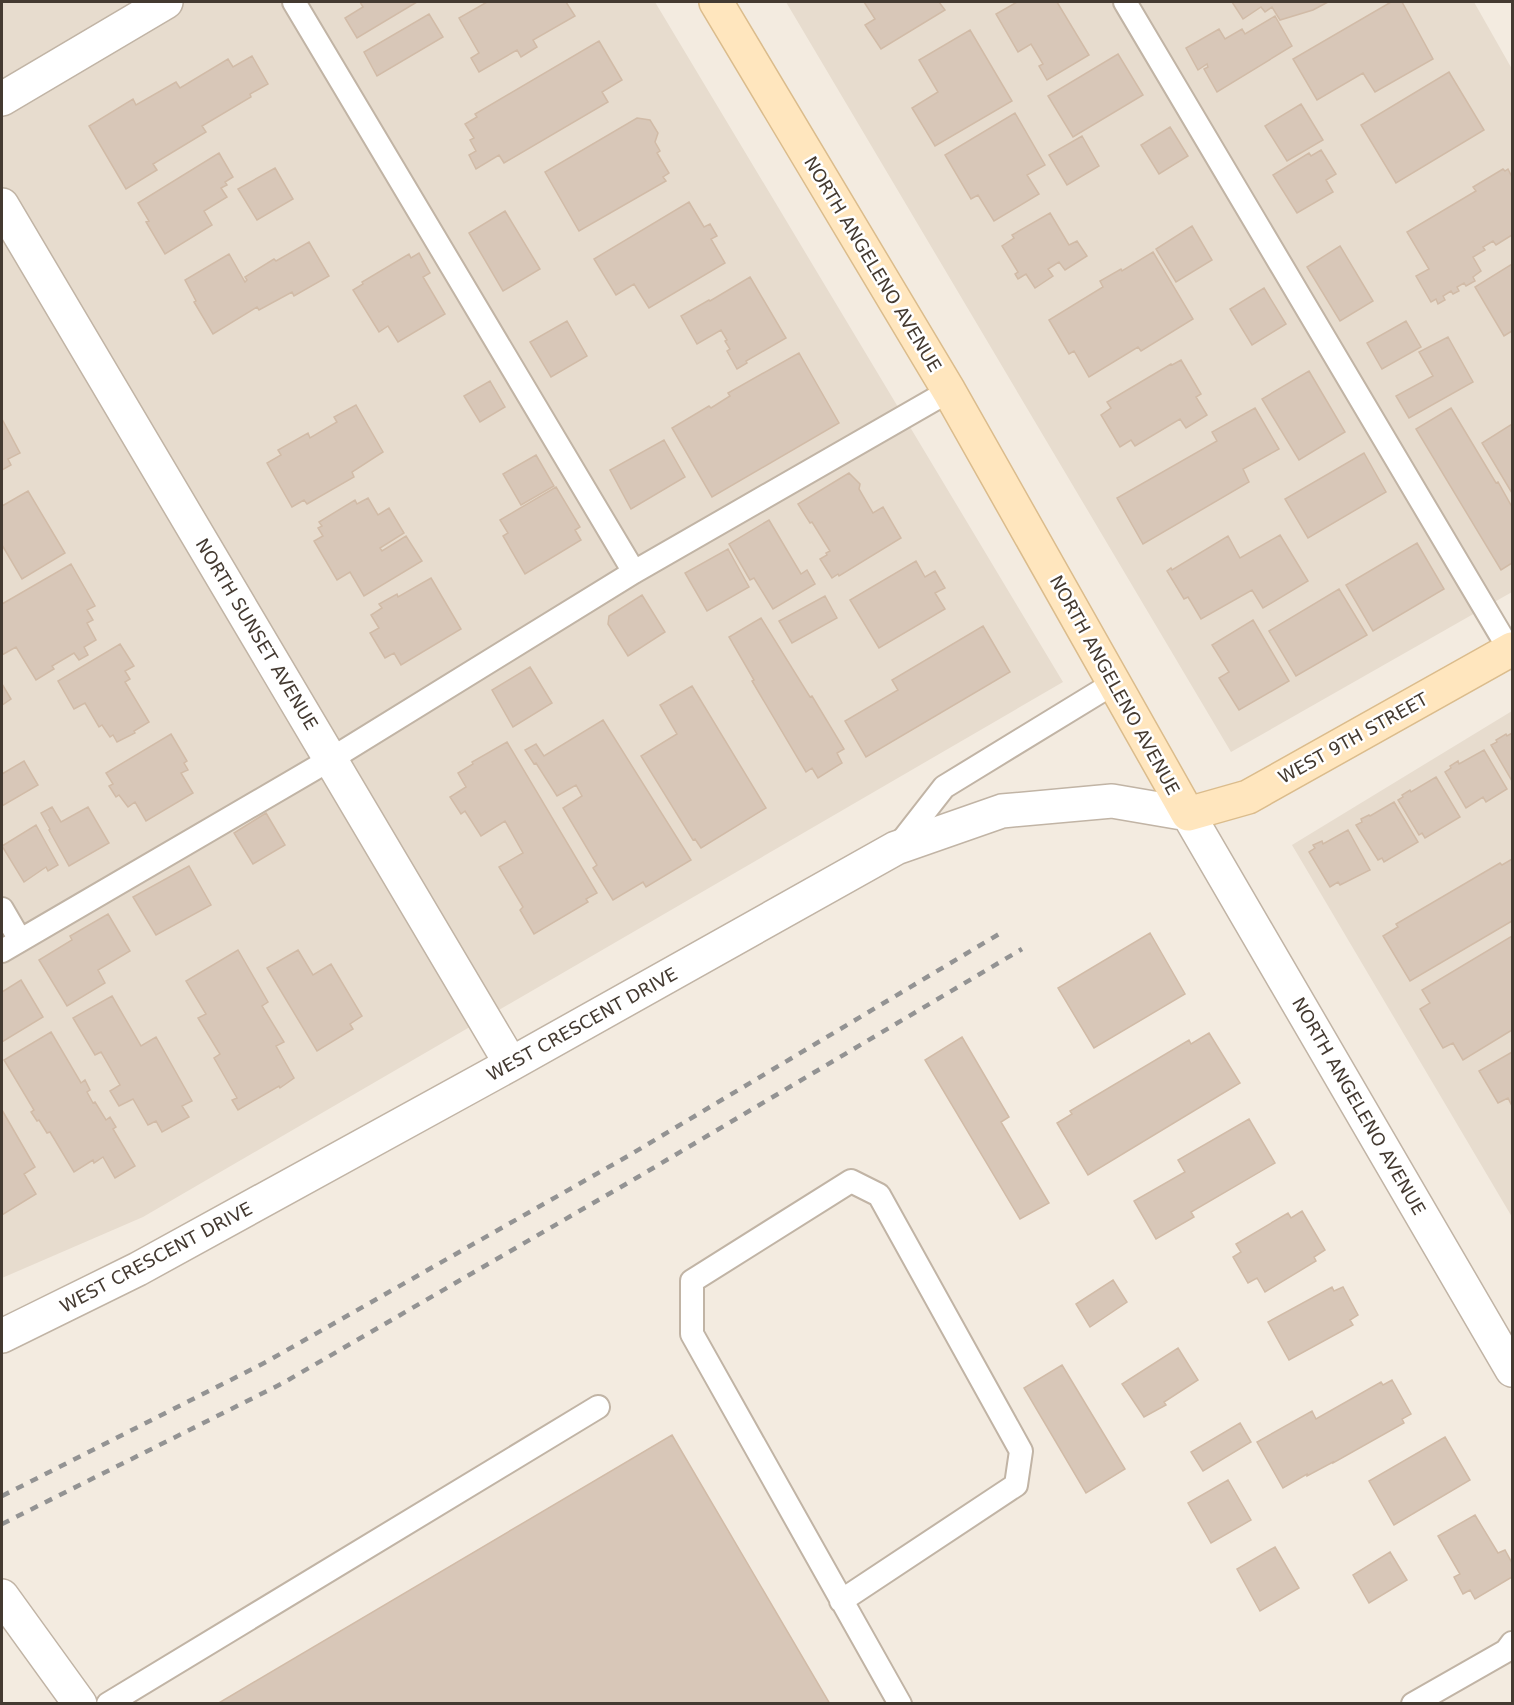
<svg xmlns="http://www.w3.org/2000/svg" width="1514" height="1705" viewBox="0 0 1514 1705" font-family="'DejaVu Sans',sans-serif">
  <rect width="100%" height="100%" fill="#f3ebe0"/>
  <path fill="#e7dcce" d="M 2,2 L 655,2 L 1063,682 L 143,1217 L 2,1278 Z
    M 786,2 L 1474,2 L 1512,69 L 1512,592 L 1231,752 Z
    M 1512,711 L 1512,1217 L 1292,845 Z"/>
  <path fill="#d8c7b8" stroke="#d1bba7" stroke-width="1.5" d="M 360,2 L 417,2 L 357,38 L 345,18 L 363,7 Z
    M 487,2 L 566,2 L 575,16 L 533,40 L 537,47 L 521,57 L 517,50 L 479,72 L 471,58 L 479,53 L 459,18 Z
    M 864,2 L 939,2 L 945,10 L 881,49 L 865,25 L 875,19 Z
    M 1017,2 L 1057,2 L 1089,55 L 1047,80 L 1039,66 L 1043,64 L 1031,44 L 1018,52 L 996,14 Z
    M 1232,2 L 1328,2 L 1313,10 L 1280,20 L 1272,7 L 1265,12 L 1261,7 L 1243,19 Z
    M 1391,2 L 1402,2 L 1433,59 L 1375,92 L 1363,73 L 1317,100 L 1293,59 Z
    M 429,14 L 443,37 L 377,76 L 364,52 Z
    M 1275,16 L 1292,46 L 1217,92 L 1204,69 L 1208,67 L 1207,64 L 1198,70 L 1186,48 L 1219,29 L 1225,39 L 1242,29 L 1245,34 Z
    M 970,30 L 1012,101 L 935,146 L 912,108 L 938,92 L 919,60 Z
    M 599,41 L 622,80 L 602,92 L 608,102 L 504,163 L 499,155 L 476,169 L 469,155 L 476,151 L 470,140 L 474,138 L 465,124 L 477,117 L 475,114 Z
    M 1118,54 L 1143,95 L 1073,137 L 1048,96 Z
    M 252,56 L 268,84 L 250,94 L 251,97 L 202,126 L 206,132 L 153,164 L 157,170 L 126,189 L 89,126 L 133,99 L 136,105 L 176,82 L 180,88 L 228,59 L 233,67 Z
    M 1449,72 L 1484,130 L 1396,183 L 1361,125 Z
    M 1301,104 L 1323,140 L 1287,161 L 1265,126 Z
    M 1015,113 L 1045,165 L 1027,175 L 1039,194 L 994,221 L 978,195 L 971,199 L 945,155 Z
    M 637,118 L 650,120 L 658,133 L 655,142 L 660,151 L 657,153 L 669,173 L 663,177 L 666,181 L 579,231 L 545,172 Z
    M 1170,127 L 1188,156 L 1159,174 L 1141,145 Z
    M 1082,136 L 1099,166 L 1067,185 L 1049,155 Z
    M 1321,150 L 1336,174 L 1326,180 L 1333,192 L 1297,213 L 1273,175 L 1309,153 L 1311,156 Z
    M 219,153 L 233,177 L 225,182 L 227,185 L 221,188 L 227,197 L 204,211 L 212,225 L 165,254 L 146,222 L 149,221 L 138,203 Z
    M 275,168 L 293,199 L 257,220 L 238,189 Z
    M 1503,169 L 1505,171 L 1508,169 L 1512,177 L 1512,235 L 1496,245 L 1493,241 L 1483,247 L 1485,250 L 1473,257 L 1481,271 L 1473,277 L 1475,281 L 1466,286 L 1464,283 L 1457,287 L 1459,291 L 1453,294 L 1451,291 L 1443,296 L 1445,300 L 1438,304 L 1436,299 L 1431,302 L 1416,276 L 1429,269 L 1407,232 L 1476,191 L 1473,187 Z
    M 689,202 L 704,227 L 710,224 L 717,236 L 711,239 L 725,263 L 649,308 L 634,284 L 616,295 L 594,259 Z
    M 505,211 L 540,269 L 503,291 L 469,233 Z
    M 1050,213 L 1069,245 L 1077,241 L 1087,256 L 1065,270 L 1059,262 L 1048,269 L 1053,276 L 1035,288 L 1026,274 L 1018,279 L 1015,274 L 1018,272 L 1002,246 L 1014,238 L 1012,235 Z
    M 1192,226 L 1212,260 L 1176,282 L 1156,249 Z
    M 309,242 L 329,276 L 294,296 L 292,292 L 259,310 L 257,307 L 213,334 L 194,302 L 196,301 L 185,280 L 229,254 L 245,282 L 247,280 L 245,277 L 274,259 L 276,261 Z
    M 1340,246 L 1373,301 L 1340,321 L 1307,267 Z
    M 1153,252 L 1193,319 L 1141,351 L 1138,347 L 1089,377 L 1074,351 L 1069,354 L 1049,320 L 1103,287 L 1100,281 L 1121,269 L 1122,271 Z
    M 419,253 L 430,273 L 423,277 L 445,314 L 398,342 L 388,326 L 379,332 L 353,290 L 363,284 L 362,282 L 409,254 L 411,258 Z
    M 1512,264 L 1512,331 L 1504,336 L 1475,287 Z
    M 750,277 L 786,338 L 746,361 L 747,363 L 737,369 L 727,351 L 730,349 L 725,341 L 727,340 L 721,330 L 697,344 L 681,316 L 709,300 L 710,301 Z
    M 1264,288 L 1286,324 L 1252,345 L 1230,309 Z
    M 567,321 L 587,356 L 551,377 L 530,342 Z
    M 1406,321 L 1421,347 L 1382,369 L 1367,343 Z
    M 1448,337 L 1473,382 L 1409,418 L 1396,396 L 1433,376 L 1419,352 Z
    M 799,353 L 839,423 L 712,497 L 672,428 L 709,406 L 711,408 L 730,396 L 728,393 Z
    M 1181,360 L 1201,394 L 1196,397 L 1207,415 L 1186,428 L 1180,419 L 1135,446 L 1131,440 L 1120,447 L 1101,415 L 1111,408 L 1107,402 L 1171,364 L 1172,365 Z
    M 1309,371 L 1345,432 L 1299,460 L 1262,399 Z
    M 490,381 L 505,407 L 480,422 L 464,396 Z
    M 356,405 L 383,452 L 352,472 L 354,477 L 307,504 L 304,500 L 292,507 L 267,463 L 281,455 L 278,450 L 308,433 L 310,438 L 337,422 L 334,417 Z
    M 1255,408 L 1279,449 L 1243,469 L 1249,482 L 1143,544 L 1117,498 L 1217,441 L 1212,432 Z
    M 1451,408 L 1496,483 L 1498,482 L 1512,507 L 1512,563 L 1501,570 L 1416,429 Z
    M 2,419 L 20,453 L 8,459 L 11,465 L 2,470 Z
    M 1512,424 L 1512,493 L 1482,443 Z
    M 664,440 L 685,477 L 631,509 L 610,470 Z
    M 1364,453 L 1386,492 L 1308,538 L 1285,499 Z
    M 536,455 L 554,486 L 521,505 L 503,474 Z
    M 849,473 L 860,484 L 859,489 L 873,513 L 883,507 L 901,538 L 839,576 L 838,574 L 832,578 L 820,559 L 827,555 L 826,553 L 830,551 L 812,522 L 810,523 L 798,504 Z
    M 556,487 L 580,527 L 575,530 L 581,540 L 525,574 L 503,536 L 508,533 L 500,520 Z
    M 28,491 L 65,553 L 22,579 L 2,545 L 2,506 Z
    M 368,498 L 378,515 L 389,508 L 404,533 L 380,548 L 382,551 L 406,536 L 422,561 L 364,596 L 350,572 L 337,580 L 314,541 L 323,536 L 318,528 L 322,526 L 319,522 L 355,500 L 357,504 Z
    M 769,520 L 801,574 L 807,570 L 815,584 L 773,609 L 754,578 L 750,580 L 729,544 Z
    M 1280,535 L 1308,581 L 1263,608 L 1252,590 L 1201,619 L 1188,597 L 1184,599 L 1167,571 L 1171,568 L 1172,570 L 1228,536 L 1240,558 Z
    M 1417,543 L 1444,589 L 1373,631 L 1346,585 Z
    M 728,549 L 749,587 L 707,611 L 685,573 Z
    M 916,561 L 925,577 L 935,571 L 945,588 L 935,593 L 945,609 L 879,648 L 850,600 Z
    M 71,564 L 95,606 L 87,610 L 93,620 L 87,623 L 96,640 L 84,647 L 88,655 L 79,660 L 74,653 L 52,666 L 54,669 L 36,680 L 16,647 L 2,655 L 2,604 Z
    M 431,578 L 461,629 L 401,665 L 394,653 L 385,658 L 370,633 L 379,628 L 371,615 L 382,608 L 379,604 L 397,594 L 398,597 Z
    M 1339,589 L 1367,635 L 1296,676 L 1269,631 Z
    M 642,595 L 665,632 L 628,656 L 608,624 L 609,616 Z
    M 825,596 L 837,618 L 792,643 L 779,621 Z
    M 761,618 L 810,697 L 812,696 L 844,749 L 837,753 L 842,763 L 818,778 L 812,768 L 806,772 L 752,681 L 754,680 L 729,637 Z
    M 1253,620 L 1289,681 L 1239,710 L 1219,678 L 1229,672 L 1212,645 Z
    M 983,626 L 1010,672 L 866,757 L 845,721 L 898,690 L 892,680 Z
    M 120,644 L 134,666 L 125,671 L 130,679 L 125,682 L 149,722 L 134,731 L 135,733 L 117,742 L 113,735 L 110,737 L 102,725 L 99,727 L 85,703 L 74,709 L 58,681 Z
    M 530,667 L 552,703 L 513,727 L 492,690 Z
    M 2,684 L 11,699 L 2,705 Z
    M 692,686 L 766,808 L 701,848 L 695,839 L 693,840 L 641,756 L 677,734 L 660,705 Z
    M 603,720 L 691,860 L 646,887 L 643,882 L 613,900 L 593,868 L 597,865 L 563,808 L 582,796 L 576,785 L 557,796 L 536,763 L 534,764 L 525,750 L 536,744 L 544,756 Z
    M 1512,733 L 1512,781 L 1491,745 L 1497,742 L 1496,740 L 1506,734 L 1507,736 Z
    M 171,734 L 187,761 L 184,763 L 188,770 L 181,773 L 193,793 L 146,821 L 135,802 L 128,807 L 119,795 L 116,797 L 109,786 L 113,784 L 106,773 Z
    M 507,742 L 597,893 L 586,899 L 588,902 L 534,934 L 520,910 L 523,907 L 499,867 L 523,853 L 505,821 L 481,836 L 465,811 L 461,814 L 450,797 L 466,787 L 458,773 L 473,764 L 472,762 Z
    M 1484,750 L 1507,789 L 1486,802 L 1483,797 L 1466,808 L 1445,772 L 1451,768 L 1450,766 L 1458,761 L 1459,764 Z
    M 24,761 L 38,785 L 2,806 L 2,774 Z
    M 1436,777 L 1460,817 L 1425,838 L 1422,833 L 1419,835 L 1398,800 L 1403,797 L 1402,795 L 1410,790 L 1411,792 Z
    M 1394,802 L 1418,842 L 1384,862 L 1382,858 L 1378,860 L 1356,825 L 1362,822 L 1361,819 L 1369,815 L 1370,816 Z
    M 52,807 L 61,822 L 88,807 L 109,843 L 69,866 L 49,830 L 50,829 L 41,813 Z
    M 266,813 L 285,845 L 253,864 L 234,833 Z
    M 36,825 L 58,865 L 48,871 L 46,867 L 24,882 L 2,846 Z
    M 1348,830 L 1370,870 L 1340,885 L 1338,882 L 1330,887 L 1309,852 L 1315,848 L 1313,845 L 1322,841 L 1323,844 Z
    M 1512,859 L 1512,921 L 1410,981 L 1383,936 L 1398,927 L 1396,924 L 1500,863 L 1502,865 Z
    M 189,866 L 211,905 L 156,935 L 133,897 Z
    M 108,914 L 130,951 L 98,970 L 105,983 L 67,1006 L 39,960 L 72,940 L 70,936 Z
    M 1150,933 L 1185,994 L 1094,1048 L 1058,988 Z
    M 1512,936 L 1512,1030 L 1463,1060 L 1453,1043 L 1443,1048 L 1420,1009 L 1430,1003 L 1422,990 Z
    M 238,950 L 268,1002 L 262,1006 L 284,1042 L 276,1046 L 294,1078 L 280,1088 L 279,1086 L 238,1110 L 232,1100 L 237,1098 L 214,1058 L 220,1054 L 198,1018 L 206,1014 L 186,981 Z
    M 298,950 L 313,975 L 331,964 L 362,1016 L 350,1024 L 353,1029 L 317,1051 L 267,968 Z
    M 21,980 L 43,1017 L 2,1042 L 2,992 Z
    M 112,996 L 141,1046 L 156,1037 L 192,1101 L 182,1106 L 189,1117 L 162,1132 L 156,1121 L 148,1125 L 133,1099 L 119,1106 L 110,1091 L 120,1085 L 101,1052 L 95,1055 L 73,1018 Z
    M 51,1032 L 81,1083 L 85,1080 L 90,1090 L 87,1092 L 93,1103 L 95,1102 L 106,1120 L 110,1117 L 116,1127 L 113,1129 L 135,1166 L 115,1178 L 103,1157 L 94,1163 L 93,1160 L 74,1172 L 50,1132 L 47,1133 L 39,1120 L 37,1121 L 31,1112 L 34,1110 L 4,1060 Z
    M 1209,1033 L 1240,1083 L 1088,1175 L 1057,1123 L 1072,1114 L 1070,1111 L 1189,1040 L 1191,1044 Z
    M 962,1037 L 1009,1117 L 1001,1122 L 1049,1203 L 1020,1219 L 925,1060 Z
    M 1512,1052 L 1512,1106 L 1508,1098 L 1498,1103 L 1479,1071 Z
    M 2,1110 L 35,1167 L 24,1174 L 36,1194 L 2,1215 Z
    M 1249,1119 L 1275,1163 L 1191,1212 L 1194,1217 L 1156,1239 L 1134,1201 L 1185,1172 L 1178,1160 Z
    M 1302,1211 L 1325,1250 L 1314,1257 L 1316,1261 L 1265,1292 L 1257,1278 L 1248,1283 L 1233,1257 L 1241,1252 L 1236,1244 L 1288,1213 L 1291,1218 Z
    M 1113,1280 L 1127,1302 L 1090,1327 L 1076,1304 Z
    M 1332,1287 L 1334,1291 L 1343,1287 L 1358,1315 L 1350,1320 L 1353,1325 L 1289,1360 L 1268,1322 Z
    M 1178,1348 L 1198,1380 L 1164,1402 L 1166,1405 L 1144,1417 L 1122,1384 Z
    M 1062,1365 L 1125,1469 L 1086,1493 L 1024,1388 Z
    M 1392,1380 L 1411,1414 L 1402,1419 L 1404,1423 L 1333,1463 L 1333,1462 L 1307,1476 L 1307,1474 L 1283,1488 L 1257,1442 L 1312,1411 L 1316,1419 L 1381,1382 L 1383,1385 Z
    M 1240,1423 L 1251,1442 L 1203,1471 L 1191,1452 Z
    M 672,1435 L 830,1704 L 217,1704 Z
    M 1445,1437 L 1470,1480 L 1394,1525 L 1369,1481 Z
    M 1228,1480 L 1251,1520 L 1211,1543 L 1188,1503 Z
    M 1475,1515 L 1498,1553 L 1505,1550 L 1512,1563 L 1512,1577 L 1475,1599 L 1470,1590 L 1463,1594 L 1454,1577 L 1460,1574 L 1438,1536 Z
    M 1275,1547 L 1299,1588 L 1260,1611 L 1237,1569 Z
    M 1390,1552 L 1407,1580 L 1369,1603 L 1353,1575 Z"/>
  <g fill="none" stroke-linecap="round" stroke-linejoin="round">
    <defs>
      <path id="lane" d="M 294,2 L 634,572
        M 1125,2 L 1512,654
        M 898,846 L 944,787 L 1114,683
        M 2,909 L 20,940
        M 2,951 L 331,759 L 634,572 L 949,391
        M 841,1601 L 1016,1485 L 1021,1451 L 879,1195 L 851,1181 L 692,1281 L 692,1334 L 900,1704
        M 108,1704 L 598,1407
        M 1413,1704 L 1506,1651 L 1512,1643"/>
      <path id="street" d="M 2,99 L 166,2
        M 2,205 L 511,1064
        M 2,1336 L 138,1269 L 511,1064 L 896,848 L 1002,811 L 1112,801 L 1188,814 L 1512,1370
        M 2,1596 L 80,1704"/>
      <path id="secondary" d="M 716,2 L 949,391 L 1188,814 L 1248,797 L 1512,649"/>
    </defs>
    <use href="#lane" stroke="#c1b4a5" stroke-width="26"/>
    <use href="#street" stroke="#c1b4a5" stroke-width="36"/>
    <use href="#secondary" stroke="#dbbc8c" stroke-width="36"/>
    <use href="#lane" stroke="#fff" stroke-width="22"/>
    <use href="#street" stroke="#fff" stroke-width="33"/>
    <use href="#secondary" stroke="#ffe6be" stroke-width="33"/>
    <path stroke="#939393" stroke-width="4.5" stroke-dasharray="8 8" stroke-linecap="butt" d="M 2,1496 L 266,1362 L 628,1156 L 999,934
      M 2,1524 L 283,1383 L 638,1177 L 1022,949"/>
  </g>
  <g text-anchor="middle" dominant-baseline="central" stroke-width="5" stroke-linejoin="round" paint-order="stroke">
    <g font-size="18" fill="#443a31" stroke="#fff">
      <text transform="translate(873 264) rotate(59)">NORTH ANGELENO AVENUE</text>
      <text transform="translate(257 634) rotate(59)">NORTH SUNSET AVENUE</text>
      <text transform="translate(1115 685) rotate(61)">NORTH ANGELENO AVENUE</text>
      <text transform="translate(1353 738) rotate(-29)">WEST 9TH STREET</text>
      <text transform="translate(582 1024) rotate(-29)">WEST CRESCENT DRIVE</text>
      <text transform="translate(1359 1106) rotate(60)">NORTH ANGELENO AVENUE</text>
      <text transform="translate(156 1257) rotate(-28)">WEST CRESCENT DRIVE</text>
    </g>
  </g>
  <rect width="1514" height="1705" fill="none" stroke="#443a31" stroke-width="6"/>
</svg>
